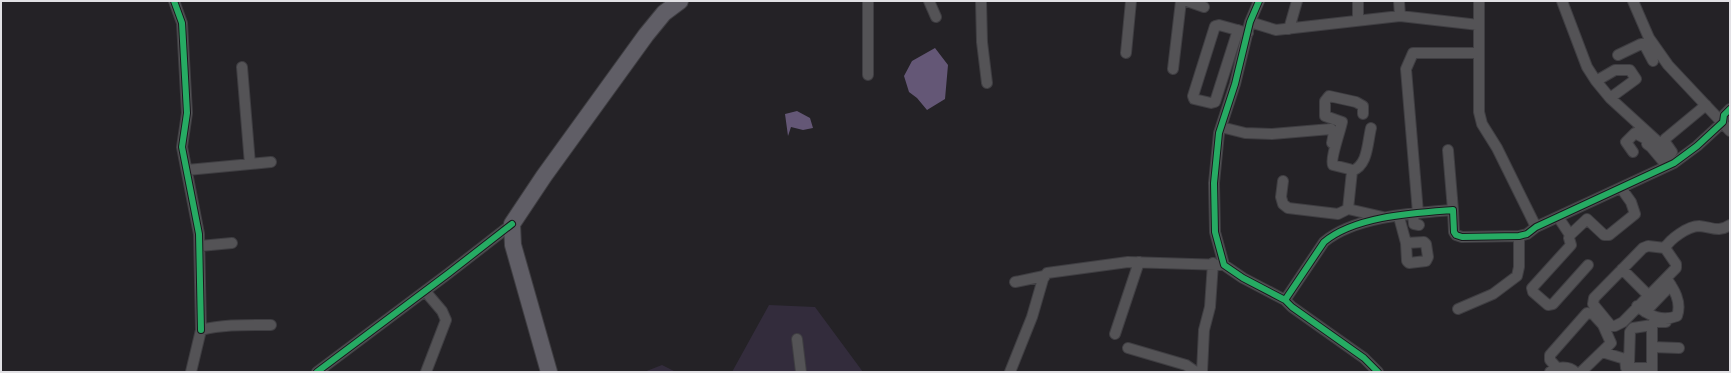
<svg xmlns="http://www.w3.org/2000/svg" width="1731" height="373" viewBox="0 0 1731 373" font-family="'Exo 2',sans-serif">
  <rect width="100%" height="100%" fill="#242226"/>
  <path fill="#332c3c" d="M 769,305 L 815,307 L 863,372 L 732,372 Z
    M 662,365 L 676,372 L 644,372 Z"/>
  <path fill="#645776" d="M 935,48 L 948,65 L 945,99 L 927,110 L 917,98 L 909,92 L 904,76 L 912,61 Z
    M 797,111 L 810,118 L 813,128 L 803,130 L 791,127 L 788,136 L 785,114 Z"/>
  <g fill="none" stroke-linecap="round" stroke-linejoin="round">
    <defs>
      <path id="minor" d="M 174,1 L 182,23 L 187,113 L 182,147 L 199,234 L 201,330
        M 868,1 L 868,75
        M 929,1 L 936,17
        M 981,1 L 982,42 L 987,83
        M 1187,1 L 1204,7
        M 1259,1 L 1250,22 L 1235,84 L 1219,133 L 1214,183 L 1215,232 L 1224,265 L 1243,278 L 1285,300
        M 1399,1 L 1400,16
        M 1479,1 L 1479,112 L 1482,124 L 1497,148 L 1536,227
        M 1562,1 L 1587,67 L 1596,81 L 1610,98 L 1656,140 L 1674,163
        M 1633,1 L 1649,38 L 1668,65 L 1730,131
        M 1358,20 L 1358,1
        M 1250,22 L 1276,30 L 1400,16 L 1479,25
        M 1289,29 L 1297,1
        M 1238,30 L 1215,102 L 1211,103 L 1194,99 L 1193,96 L 1215,26 L 1219,25 L 1248,33
        M 1126,53 L 1131,1
        M 1618,55 L 1641,44 L 1644,44 L 1653,61
        M 242,67 L 250,164
        M 1173,69 L 1181,1
        M 1596,81 L 1615,70 L 1630,70 L 1636,79 L 1610,98
        M 1221,127 L 1245,133 L 1272,134 L 1331,129 L 1334,132 L 1332,143
        M 1647,144 L 1651,147 L 1667,166
        M 1448,150 L 1453,210
        M 1633,152 L 1626,142 L 1635,133 L 1648,140
        M 1672,152 L 1665,142 L 1665,139 L 1706,105
        M 187,170 L 271,162
        M 1352,171 C 1368,165 1367,145 1371,128
        M 1283,181 L 1281,197 L 1283,204 L 1288,208 L 1338,214 L 1348,209 L 1383,217
        M 1348,209 L 1352,171 L 1349,169 L 1333,165 C 1330,159 1340,132 1342,122 L 1325,116 L 1325,101 L 1329,96 L 1356,102 L 1363,106 L 1363,114
        M 1418,213 L 1406,69 L 1413,53 L 1479,53
        M 1413,214 L 1414,224 L 1419,225
        M 1399,217 L 1406,243 L 1424,242 L 1426,244 L 1428,257 L 1426,261 L 1409,263 L 1407,261 L 1406,243
        M 1558,217 L 1570,235
        M 200,246 L 232,243
        M 1665,248 L 1648,246 L 1643,248 L 1594,298 L 1593,304 L 1611,326 L 1615,326 L 1623,322 L 1676,268 L 1676,264 L 1665,248 C 1670,239 1688,226 1699,226 C 1712,227 1718,233 1730,225
        M 1588,265 L 1553,304 L 1548,305 L 1533,292 L 1532,288 L 1571,245 L 1569,238 L 1570,235 L 1587,219 L 1604,235 L 1609,235 L 1635,214 L 1631,202 L 1621,188
        M 1622,269 L 1649,296
        M 1015,282 L 1044,276
        M 425,291 L 442,311 L 446,320 L 426,372
        M 1637,306 C 1650,316 1662,322 1677,316 C 1682,302 1674,289 1666,278
        M 1458,309 L 1493,294 L 1517,276 L 1519,267 L 1519,236
        M 1645,312 L 1671,285
        M 1115,334 L 1139,262
        M 797,339 L 801,372
        M 1652,347 L 1679,348
        M 1128,348 L 1186,365 L 1196,372
        M 1602,352 L 1625,359 L 1626,368
        M 1557,368 L 1550,360 L 1550,355 L 1587,313 L 1593,314 L 1603,325 L 1611,343 L 1581,372
        M 1630,368 L 1652,368
        M 191,372 L 201,330 C 224,324 247,325 271,325
        M 317,372 L 449,273 L 512,224
        M 1010,372 L 1032,317 L 1043,279 L 1047,273 L 1128,262 L 1224,265
        M 1202,372 L 1204,330 L 1210,307 L 1213,263
        M 1378,372 L 1364,358 L 1292,307 L 1285,300 L 1324,242 C 1355,216 1414,213 1453,210 L 1454,232 L 1456,235 L 1462,237 L 1519,236 L 1527,234 L 1536,227 L 1674,163 L 1697,146 L 1723,122 L 1724,115 L 1730,109
        M 1550,372 C 1557,367 1568,365 1575,372
        M 1630,372 L 1629,363 L 1630,332 L 1633,328 L 1652,325
        M 1652,372 L 1652,325 L 1654,322 L 1666,322"/>
      <path id="primary" d="M 549,372 L 513,245 L 512,224 L 544,176 L 646,35 L 664,13 L 680,1"/>
    </defs>
    <use href="#minor" stroke="#3f3e42" stroke-width="12"/>
    <use href="#primary" stroke="#3f3e42" stroke-width="18"/>
    <use href="#minor" stroke="#545356" stroke-width="10"/>
    <use href="#primary" stroke="#605e66" stroke-width="16"/>
    <defs>
      <path id="cycleway" d="M 174,1 L 182,23 L 187,113 L 182,147 L 199,234 L 201,330
        M 1259,1 L 1250,22 L 1235,84 L 1219,133 L 1214,183 L 1215,232 L 1224,265 L 1243,278 L 1285,300
        M 317,372 L 449,273 L 512,224
        M 1378,372 L 1364,358 L 1292,307 L 1285,300 L 1324,242 C 1355,216 1414,213 1453,210 L 1454,232 L 1456,235 L 1462,237 L 1519,236 L 1527,234 L 1536,227 L 1674,163 L 1697,146 L 1723,122 L 1724,115 L 1730,109"/>
    </defs>
    <use href="#cycleway" stroke="#1a181d" stroke-width="8"/>
    <use href="#cycleway" stroke="#26ab63" stroke-width="6"/>
  </g>
  <rect width="1731" height="373" fill="none" stroke="#e1e0e4" stroke-width="4"/>
</svg>
